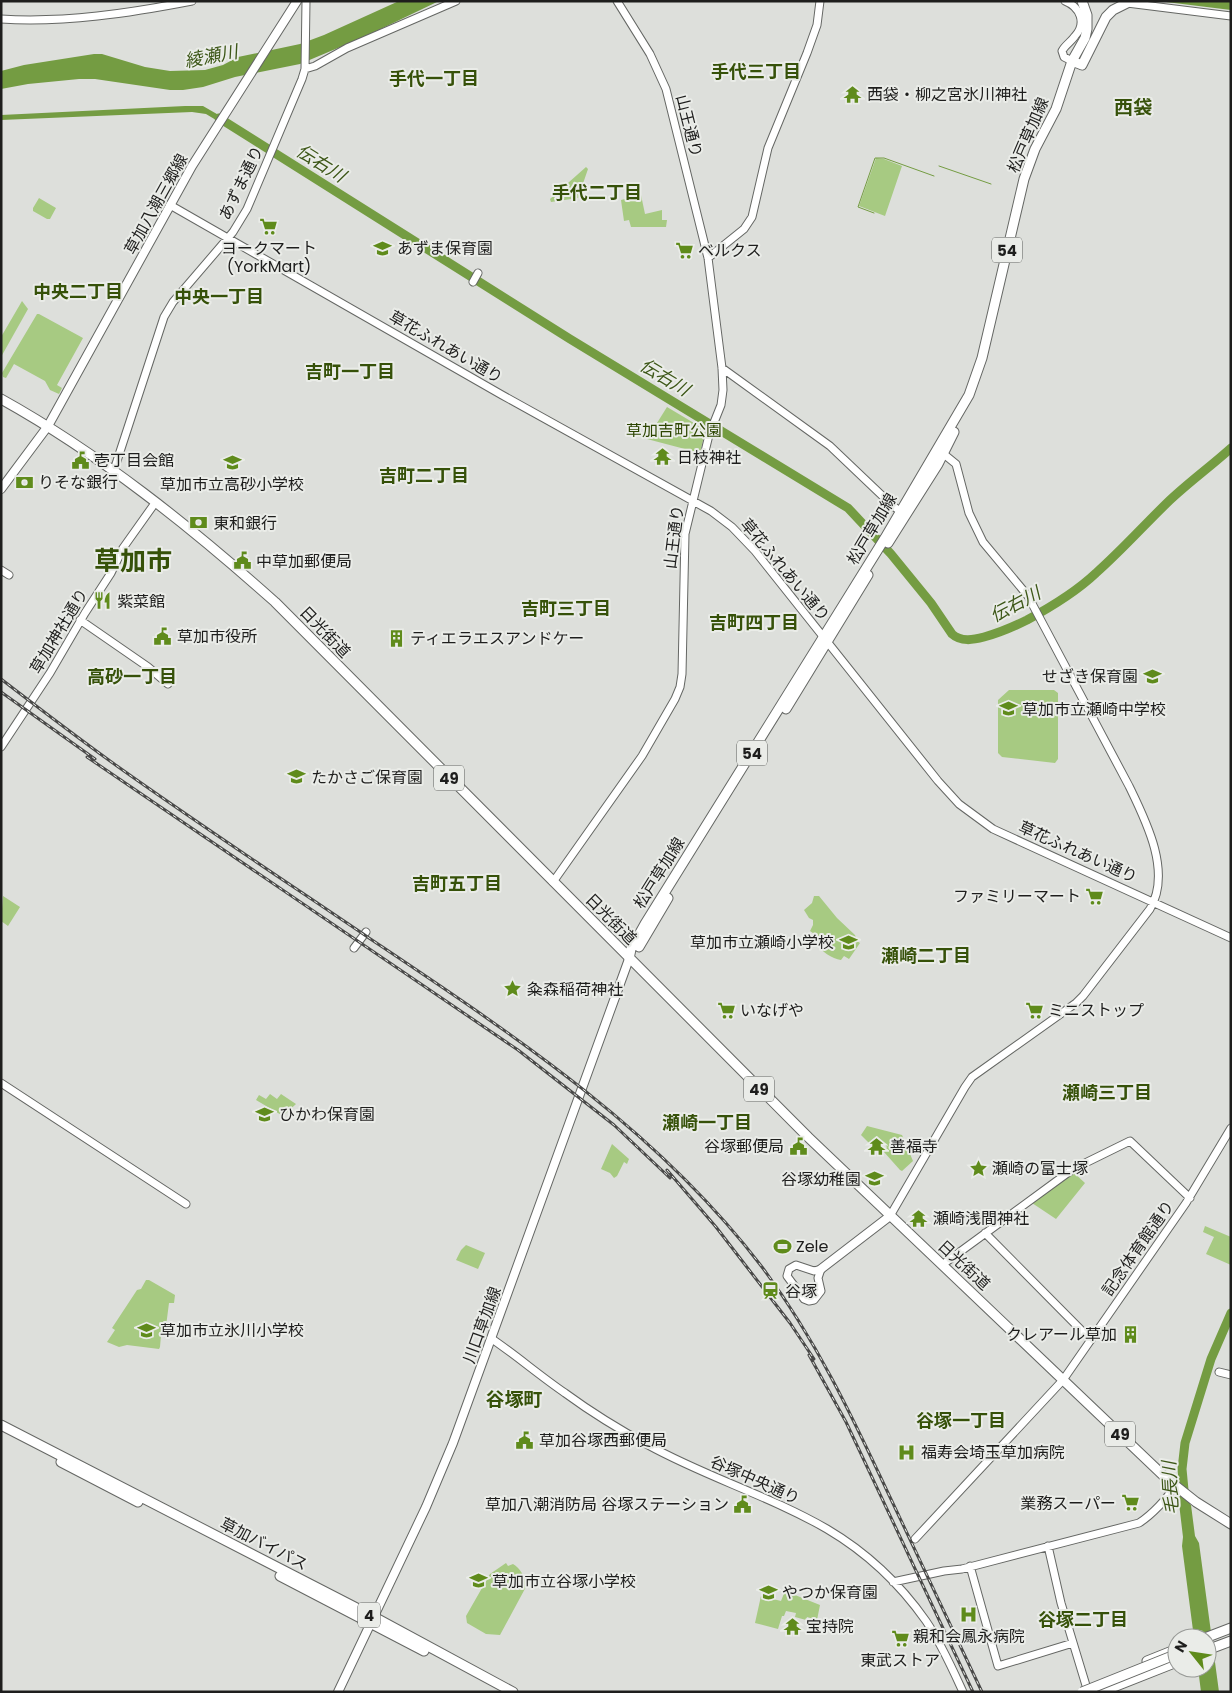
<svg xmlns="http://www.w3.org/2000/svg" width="1232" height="1693" viewBox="0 0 1232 1693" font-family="Poppins,'Noto Sans JP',sans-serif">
  <rect width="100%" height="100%" fill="#dddfdb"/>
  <path fill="#a7ca82" d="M 876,158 L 884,159 L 902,166 L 885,216 L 859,206 Z
    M 586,167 L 588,169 L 578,198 L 551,202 L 550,199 Z
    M 641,195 L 645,214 L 662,210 L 662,220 L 667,220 L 666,227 L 631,227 L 629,220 L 624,221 L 621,200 Z
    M 39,198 L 56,208 L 50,219 L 47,219 L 33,211 L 33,208 Z
    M 22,301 L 28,309 L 1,357 L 1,337 Z
    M 37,314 L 39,314 L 83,338 L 57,385 L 62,388 L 59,394 L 50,390 L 45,381 L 14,364 L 6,378 L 3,377 L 2,373 Z
    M 667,407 L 704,429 L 705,432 L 700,453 L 647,439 Z
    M 1009,690 L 1054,690 L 1058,693 L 1058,759 L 1055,763 L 1002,757 L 998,753 L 998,700 Z
    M 3,896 L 20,907 L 8,926 L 1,921 Z
    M 814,896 L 819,896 L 837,918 L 855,935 L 857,941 L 860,943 L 849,959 L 844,956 L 841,960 C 832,959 821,951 816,943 L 820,938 L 810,931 L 813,925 L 813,920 L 809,918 L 804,910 L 812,903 Z
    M 270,1094 L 277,1099 L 281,1094 L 296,1104 L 283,1116 L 256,1100 L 259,1095 L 266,1099 Z
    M 867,1126 L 902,1135 L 913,1161 L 902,1171 L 900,1170 L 884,1152 L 887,1147 L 877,1136 L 869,1143 L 861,1135 Z
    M 612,1144 L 629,1159 L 627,1164 L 624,1162 L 617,1176 L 614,1178 L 610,1173 L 601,1169 Z
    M 1073,1172 L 1085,1183 L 1056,1219 L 1032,1203 Z
    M 1205,1226 L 1231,1237 L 1231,1265 L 1206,1254 L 1214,1237 L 1203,1232 Z
    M 466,1245 L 485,1253 L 478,1269 L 456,1260 L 461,1250 Z
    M 146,1280 L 149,1280 L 175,1295 L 174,1303 L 169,1303 L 165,1334 L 161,1335 L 160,1347 L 159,1349 L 127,1345 L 119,1347 L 107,1342 L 115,1330 L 112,1328 L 137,1290 L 141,1289 Z
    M 506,1563 L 508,1566 L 513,1564 C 519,1567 526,1578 527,1585 L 500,1635 L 486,1634 L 467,1623 L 466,1616 L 490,1574 Z
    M 785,1591 L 820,1605 L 817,1620 L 807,1617 L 806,1620 L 795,1617 L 796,1613 L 786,1611 L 784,1616 L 782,1616 L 778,1629 L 755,1623 L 761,1596 L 781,1601 Z"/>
  <path fill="#749c42" d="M 399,1 L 439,1 L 364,37 L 300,64 L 235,77 L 203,87 L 183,90 L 170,90 L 95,79 L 79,79 L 28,84 L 1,89 L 1,71 L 24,65 L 94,54 L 102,54 L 145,67 L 170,71 L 205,70 L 223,65 L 238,57 L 300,44 L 324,35 Z
    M 1158,1 L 1231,1 L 1231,10 Z
    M 185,106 L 203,106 L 229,121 L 226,126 L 206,114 L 192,112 L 1,120 L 1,115 Z
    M 1178,1495 L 1191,1505 L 1195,1536 L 1199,1543 L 1219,1692 L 1201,1692 L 1198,1668 L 1207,1668 L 1207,1638 L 1194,1638 L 1182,1546 L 1183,1537 Z"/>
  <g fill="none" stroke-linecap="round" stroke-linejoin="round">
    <path stroke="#749c42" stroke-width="1" d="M 939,166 L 991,184
      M 874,213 L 858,207 L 875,158 L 884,158 L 934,176"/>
    <path stroke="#749c42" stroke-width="9" d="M 219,118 L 570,339 L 848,508 L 891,554 L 931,603 L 952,634 C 961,642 973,640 984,637 C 999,633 1013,627 1027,620 C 1051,607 1076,592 1096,573 C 1122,550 1145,524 1170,500 C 1189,482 1211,466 1231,448
      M 1186,1511 L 1182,1469 L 1185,1443 L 1211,1359 L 1231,1313"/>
    <defs>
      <path id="tertiary" d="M 1065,1 C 1080,7 1087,23 1075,36 C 1071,42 1065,45 1062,51 L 1064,57 L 1072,61
        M 1127,3 L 1231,16
        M 1,19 C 65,23 130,13 192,1
        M 305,69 L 315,66 L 347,48 L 456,1
        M 170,205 L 502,395 L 711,511 L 732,527 L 755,551 L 938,781 L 959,804 L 993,829 L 1231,938
        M 708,258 L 744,229 L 752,217 L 768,148 L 807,53 L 817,25 L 820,1
        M 473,282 L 478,273
        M 722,368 L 830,446 L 893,506 L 904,514
        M 114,470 L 164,317 L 173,302 L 233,232 L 247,209 L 302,79 L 305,69 L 306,1
        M 1,570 L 9,575
        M 80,620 L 148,667 L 168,684
        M 1,747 L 50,673 L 85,613 L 111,573 L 123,548 L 155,503
        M 553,882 L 642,756 L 675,699 L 680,687 L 682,674 L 685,534 L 709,435 L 721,405 L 723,390 L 722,368 L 708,258 L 666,89 L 650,54 L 617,1
        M 354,948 L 366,932
        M 1,1083 L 186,1204
        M 890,1216 L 965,1087 L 972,1077 L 1076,1003 L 1083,996 L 1150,909 C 1172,872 1146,821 1129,786 L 1028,596 L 983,542 L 969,513 L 956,464 L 940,451
        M 985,1233 L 1091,1340
        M 796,1265 L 814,1271 L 821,1269 L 818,1278 L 821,1291 L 814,1300 L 809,1301 L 804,1299 L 787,1276 L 789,1269 Z
        M 942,1265 L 1073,1169 L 1130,1141 L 1190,1198
        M 492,1339 C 517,1356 540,1376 565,1393 C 591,1412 620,1430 648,1445 C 706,1477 770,1496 827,1529 C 866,1552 900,1584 926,1621 C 941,1643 952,1668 963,1692
        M 1219,1372 L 1231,1375
        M 915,1539 L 1063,1380 L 1186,1203 L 1231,1128
        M 1048,1546 L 1061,1603 L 1088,1692
        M 970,1566 L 998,1666 L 1073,1643
        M 893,1582 L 944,1571 L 962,1569 L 1139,1523 C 1150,1516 1170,1497 1174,1485"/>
      <path id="secondary" d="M 1,489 L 48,426 L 192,166 L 297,1
        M 821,1269 L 890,1216
        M 338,1692 L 426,1507 L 453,1443 L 629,959"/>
      <path id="primary" d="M 1072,61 L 1082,65 L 1106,17 L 1113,10 L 1127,3
        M 1,399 C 100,454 191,527 275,602 L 808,1137 L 1167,1479 L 1196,1502 L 1231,1524
        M 888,543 L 938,464 L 954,432
        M 786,709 L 868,575
        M 639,947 L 668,898
        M 629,959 L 631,949 L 645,924 L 885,538 L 969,395 L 982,358 L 1024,179 L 1035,149 L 1056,109 L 1072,61 L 1085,38 L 1087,29 L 1087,15 L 1082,1"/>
      <path id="trunk" d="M 1,1425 L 374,1617 L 513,1692
        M 61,1462 L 138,1502
        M 280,1576 L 424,1651
        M 1205,1638 L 1231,1628
        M 1207,1650 L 1231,1641
        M 1147,1661 L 1177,1649
        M 1101,1692 L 1177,1662"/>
    </defs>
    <use href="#tertiary" stroke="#656764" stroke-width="9"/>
    <use href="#secondary" stroke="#656764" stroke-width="10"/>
    <use href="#primary" stroke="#656764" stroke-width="11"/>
    <use href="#trunk" stroke="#656764" stroke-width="11"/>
    <use href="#tertiary" stroke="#fff" stroke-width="7"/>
    <use href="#secondary" stroke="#fff" stroke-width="8"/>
    <use href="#primary" stroke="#fff" stroke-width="9"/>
    <use href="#trunk" stroke="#fff" stroke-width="9"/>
    <defs>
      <path id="rail" d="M 1,679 C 40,709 78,738 117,766 C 200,825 285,881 369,938 C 512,1034 657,1129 762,1267 C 815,1338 852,1416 889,1495 C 920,1560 951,1626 982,1692
        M 1,692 L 95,759
        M 87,757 L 518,1050 L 614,1125 L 670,1178
        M 667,1170 L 716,1227 L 790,1323 L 814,1359
        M 809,1355 L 846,1422 L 973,1692"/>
    </defs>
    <use href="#rail" stroke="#494948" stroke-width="3"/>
    <use href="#rail" stroke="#eaece8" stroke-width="1" stroke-dasharray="4" stroke-linecap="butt"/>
    <defs>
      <path id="trunk-bridge" d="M 1082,1692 L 1177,1654"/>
    </defs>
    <use href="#trunk-bridge" stroke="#656764" stroke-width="11" stroke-linecap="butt"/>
    <use href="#trunk-bridge" stroke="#fff" stroke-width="9"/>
  </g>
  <defs>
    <symbol id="temple-bare" viewBox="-9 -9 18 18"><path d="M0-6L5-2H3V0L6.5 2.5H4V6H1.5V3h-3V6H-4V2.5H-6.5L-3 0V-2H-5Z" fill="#5f8b1b" stroke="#eaece8" stroke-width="2.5" paint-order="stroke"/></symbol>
    <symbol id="supermarket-bare" viewBox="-9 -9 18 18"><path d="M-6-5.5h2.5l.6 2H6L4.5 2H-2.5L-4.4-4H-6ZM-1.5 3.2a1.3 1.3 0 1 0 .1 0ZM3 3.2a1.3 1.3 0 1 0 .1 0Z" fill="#5f8b1b" stroke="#eaece8" stroke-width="2.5" paint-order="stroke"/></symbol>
    <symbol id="school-bare" viewBox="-9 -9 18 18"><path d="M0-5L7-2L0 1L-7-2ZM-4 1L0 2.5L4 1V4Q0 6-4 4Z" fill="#5f8b1b" stroke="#eaece8" stroke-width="2.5" paint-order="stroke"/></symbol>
    <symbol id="civic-bare" viewBox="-9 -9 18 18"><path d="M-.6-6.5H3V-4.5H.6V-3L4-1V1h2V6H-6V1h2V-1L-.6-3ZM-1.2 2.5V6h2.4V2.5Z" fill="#5f8b1b" stroke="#eaece8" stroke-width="2.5" paint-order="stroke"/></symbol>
    <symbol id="bank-bare" viewBox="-9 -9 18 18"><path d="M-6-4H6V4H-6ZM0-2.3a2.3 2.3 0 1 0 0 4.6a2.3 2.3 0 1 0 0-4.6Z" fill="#5f8b1b" stroke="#eaece8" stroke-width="2.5" paint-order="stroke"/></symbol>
    <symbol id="restaurant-bare" viewBox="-9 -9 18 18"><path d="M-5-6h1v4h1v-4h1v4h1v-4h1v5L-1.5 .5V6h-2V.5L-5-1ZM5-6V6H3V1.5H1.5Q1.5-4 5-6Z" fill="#5f8b1b" stroke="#eaece8" stroke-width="2.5" paint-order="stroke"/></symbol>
    <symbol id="building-bare" viewBox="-9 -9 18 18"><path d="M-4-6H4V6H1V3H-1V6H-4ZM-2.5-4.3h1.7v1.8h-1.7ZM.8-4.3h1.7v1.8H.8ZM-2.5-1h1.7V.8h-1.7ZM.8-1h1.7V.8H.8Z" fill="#5f8b1b" stroke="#eaece8" stroke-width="2.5" paint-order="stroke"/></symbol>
    <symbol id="sight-bare" viewBox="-9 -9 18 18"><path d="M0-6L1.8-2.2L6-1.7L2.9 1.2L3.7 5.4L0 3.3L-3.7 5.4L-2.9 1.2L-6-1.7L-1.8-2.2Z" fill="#5f8b1b" stroke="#eaece8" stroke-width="2.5" paint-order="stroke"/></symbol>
    <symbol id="stadium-bare" viewBox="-9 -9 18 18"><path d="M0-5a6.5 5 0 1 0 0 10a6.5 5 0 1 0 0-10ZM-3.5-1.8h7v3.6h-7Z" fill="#5f8b1b" stroke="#eaece8" stroke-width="2.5" paint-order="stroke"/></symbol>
    <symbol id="station-bare" viewBox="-9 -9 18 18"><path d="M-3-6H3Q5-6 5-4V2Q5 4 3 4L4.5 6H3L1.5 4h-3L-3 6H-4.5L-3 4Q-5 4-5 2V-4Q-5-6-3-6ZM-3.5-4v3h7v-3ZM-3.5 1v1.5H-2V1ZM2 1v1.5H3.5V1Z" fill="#5f8b1b" stroke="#eaece8" stroke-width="2.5" paint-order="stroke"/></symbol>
    <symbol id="hospital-bare" viewBox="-9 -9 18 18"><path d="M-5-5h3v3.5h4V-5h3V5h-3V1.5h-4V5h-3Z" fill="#5f8b1b" stroke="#eaece8" stroke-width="2.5" paint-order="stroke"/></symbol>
  </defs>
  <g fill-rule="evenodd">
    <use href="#temple-bare" x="840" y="82" width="25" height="25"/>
    <use href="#supermarket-bare" x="256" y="214" width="25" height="25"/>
    <use href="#school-bare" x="370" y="236" width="25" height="25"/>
    <use href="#supermarket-bare" x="672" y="238" width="25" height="25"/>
    <use href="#temple-bare" x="650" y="444" width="25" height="25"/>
    <use href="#civic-bare" x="68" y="448" width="25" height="25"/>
    <use href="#school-bare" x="220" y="450" width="25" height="25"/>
    <use href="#bank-bare" x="12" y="470" width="25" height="25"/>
    <use href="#bank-bare" x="186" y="510" width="25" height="25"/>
    <use href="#civic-bare" x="230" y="548" width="25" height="25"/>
    <use href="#restaurant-bare" x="90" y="588" width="25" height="25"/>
    <use href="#civic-bare" x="150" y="624" width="25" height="25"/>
    <use href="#building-bare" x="384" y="626" width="25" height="25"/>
    <use href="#school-bare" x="1140" y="664" width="25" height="25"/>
    <use href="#school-bare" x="996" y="696" width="25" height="25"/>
    <use href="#school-bare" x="284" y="764" width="25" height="25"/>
    <use href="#supermarket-bare" x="1082" y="884" width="25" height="25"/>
    <use href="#school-bare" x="836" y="930" width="25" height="25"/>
    <use href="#sight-bare" x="500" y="976" width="25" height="25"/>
    <use href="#supermarket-bare" x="714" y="998" width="25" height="25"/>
    <use href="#supermarket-bare" x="1022" y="998" width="25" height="25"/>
    <use href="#school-bare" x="252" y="1102" width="25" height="25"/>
    <use href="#civic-bare" x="786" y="1134" width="25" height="25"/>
    <use href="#temple-bare" x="864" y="1134" width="25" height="25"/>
    <use href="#sight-bare" x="966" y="1156" width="25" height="25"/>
    <use href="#school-bare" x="862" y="1166" width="25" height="25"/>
    <use href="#temple-bare" x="906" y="1206" width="25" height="25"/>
    <use href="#stadium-bare" x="770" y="1234" width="25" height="25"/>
    <use href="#station-bare" x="758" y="1278" width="25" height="25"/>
    <use href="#school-bare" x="134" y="1318" width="25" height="25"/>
    <use href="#building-bare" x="1118" y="1322" width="25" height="25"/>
    <use href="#civic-bare" x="512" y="1428" width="25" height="25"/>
    <use href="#hospital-bare" x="894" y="1440" width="25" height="25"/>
    <use href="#supermarket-bare" x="1118" y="1490" width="25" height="25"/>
    <use href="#civic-bare" x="730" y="1492" width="25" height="25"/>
    <use href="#school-bare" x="466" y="1568" width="25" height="25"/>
    <use href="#school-bare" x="756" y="1580" width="25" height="25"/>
    <use href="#hospital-bare" x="956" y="1602" width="25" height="25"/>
    <use href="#temple-bare" x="780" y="1614" width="25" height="25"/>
    <use href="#supermarket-bare" x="888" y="1626" width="25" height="25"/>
  </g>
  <g text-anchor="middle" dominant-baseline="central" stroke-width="4" stroke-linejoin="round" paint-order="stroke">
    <g fill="#eaece8" stroke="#5b5c5a" stroke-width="1">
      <rect x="992" y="237.5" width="30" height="25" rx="4"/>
      <rect x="737" y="740.5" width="30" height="25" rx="4"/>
      <rect x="434" y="765.5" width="30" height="25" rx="4"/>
      <rect x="744" y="1076.5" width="30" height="25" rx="4"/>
      <rect x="1105" y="1421.5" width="30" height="25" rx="4"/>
      <rect x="358" y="1602.5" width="22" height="25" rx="4"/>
    </g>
    <g font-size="15" font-weight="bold" fill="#1e1e1d">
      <text x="1007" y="250">54</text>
      <text x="752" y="753">54</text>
      <text x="449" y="778">49</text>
      <text x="759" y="1089">49</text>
      <text x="1120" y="1434">49</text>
      <text x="369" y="1615">4</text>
    </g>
    <g font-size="16" fill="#1e1e1d" stroke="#eaece8" text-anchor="start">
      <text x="867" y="94">西袋・柳之宮氷川神社</text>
      <text x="269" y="248" text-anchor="middle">ヨークマート<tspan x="269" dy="18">(YorkMart)</tspan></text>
      <text x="397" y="248">あずま保育園</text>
      <text x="698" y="250">ベルクス</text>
      <text x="677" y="457">日枝神社</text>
      <text x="94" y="460">壱丁目会館</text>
      <text x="38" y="482">りそな銀行</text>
      <text x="232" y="484" text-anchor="middle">草加市立高砂小学校</text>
      <text x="213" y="523">東和銀行</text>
      <text x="256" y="561">中草加郵便局</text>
      <text x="117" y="601">紫菜館</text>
      <text x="177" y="636">草加市役所</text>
      <text x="410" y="638">ティエラエスアンドケー</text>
      <text x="1138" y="676" text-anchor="end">せざき保育園</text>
      <text x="1022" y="709">草加市立瀬崎中学校</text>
      <text x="311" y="777">たかさご保育園</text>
      <text x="1081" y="896" text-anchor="end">ファミリーマート</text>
      <text x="834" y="942" text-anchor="end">草加市立瀬崎小学校</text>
      <text x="527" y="989">粂森稲荷神社</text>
      <text x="740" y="1010">いなげや</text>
      <text x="1048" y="1010">ミニストップ</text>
      <text x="279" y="1114">ひかわ保育園</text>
      <text x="784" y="1146" text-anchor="end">谷塚郵便局</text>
      <text x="890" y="1146">善福寺</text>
      <text x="992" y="1168">瀬崎の富士塚</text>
      <text x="861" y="1179" text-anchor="end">谷塚幼稚園</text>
      <text x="933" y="1218">瀬崎浅間神社</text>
      <text x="796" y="1246">Zele</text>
      <text x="785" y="1291">谷塚</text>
      <text x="160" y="1330">草加市立氷川小学校</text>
      <text x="1117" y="1334" text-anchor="end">クレアール草加</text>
      <text x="539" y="1440">草加谷塚西郵便局</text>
      <text x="921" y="1452">福寿会埼玉草加病院</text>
      <text x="1116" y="1503" text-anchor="end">業務スーパー</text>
      <text x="729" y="1504" text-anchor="end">草加八潮消防局 谷塚ステーション</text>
      <text x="492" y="1581">草加市立谷塚小学校</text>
      <text x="782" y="1592">やつか保育園</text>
      <text x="806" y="1626">宝持院</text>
      <text x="969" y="1636" text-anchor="middle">親和会鳳永病院</text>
      <text x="900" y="1660" text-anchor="middle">東武ストア</text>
    </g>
    <g font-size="16" fill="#1e1e1d" stroke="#eaece8">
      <text transform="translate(689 126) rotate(76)">山王通り</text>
      <text transform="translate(1028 135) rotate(-67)">松戸草加線</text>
      <text transform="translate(241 183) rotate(-64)">あずま通り</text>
      <text transform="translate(156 204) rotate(-61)">草加八潮三郷線</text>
      <text transform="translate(446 347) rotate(30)">草花ふれあい通り</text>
      <text transform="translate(872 529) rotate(-59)">松戸草加線</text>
      <text transform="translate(674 537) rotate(-83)">山王通り</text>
      <text transform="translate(785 570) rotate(50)">草花ふれあい通り</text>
      <text transform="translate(59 631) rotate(-59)">草加神社通り</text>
      <text transform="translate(325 632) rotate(46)">日光街道</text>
      <text transform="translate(1078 852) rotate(24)">草花ふれあい通り</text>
      <text transform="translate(659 873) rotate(-58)">松戸草加線</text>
      <text transform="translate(611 919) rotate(45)">日光街道</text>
      <text transform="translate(1138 1248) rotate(-55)">記念体育館通り</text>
      <text transform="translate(964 1265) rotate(43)">日光街道</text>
      <text transform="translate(482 1325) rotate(-70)">川口草加線</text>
      <text transform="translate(755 1480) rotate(24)">谷塚中央通り</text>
      <text transform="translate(264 1544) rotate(27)">草加バイパス</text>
    </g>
    <g font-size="16" fill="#2c4501" stroke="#eaece8">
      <text x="674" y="430">草加吉町公園</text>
    </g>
    <g font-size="18" font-style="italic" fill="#3d5718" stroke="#eaece8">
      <text transform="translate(211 56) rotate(-11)">綾瀬川</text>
      <text transform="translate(321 163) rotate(32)">伝右川</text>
      <text transform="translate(665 377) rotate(31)">伝右川</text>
      <text transform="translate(1015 604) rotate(-28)">伝右川</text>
      <text transform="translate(1170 1488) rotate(-93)">毛長川</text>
    </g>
    <g font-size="18" font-weight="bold" fill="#365109" stroke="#eaece8">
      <text x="756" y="71">手代三丁目</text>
      <text x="434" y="78">手代一丁目</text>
      <text x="597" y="192">手代二丁目</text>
      <text x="78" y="291">中央二丁目</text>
      <text x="219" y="296">中央一丁目</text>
      <text x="350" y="371">吉町一丁目</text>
      <text x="424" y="475">吉町二丁目</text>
      <text x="566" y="608">吉町三丁目</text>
      <text x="754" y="622">吉町四丁目</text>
      <text x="132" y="676">高砂一丁目</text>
      <text x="457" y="883">吉町五丁目</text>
      <text x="926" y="955">瀬崎二丁目</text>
      <text x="1107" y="1092">瀬崎三丁目</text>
      <text x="707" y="1122">瀬崎一丁目</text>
      <text x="961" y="1420">谷塚一丁目</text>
      <text x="1083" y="1619">谷塚二丁目</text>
    </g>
    <g font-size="19" font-weight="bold" fill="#365109" stroke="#eaece8">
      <text x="1133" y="107">西袋</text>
      <text x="514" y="1399">谷塚町</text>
    </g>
    <g font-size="26" font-weight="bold" fill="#365109" stroke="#eaece8">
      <text x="133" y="561">草加市</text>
    </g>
  </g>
  <rect width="1232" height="1693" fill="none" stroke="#1e1e1d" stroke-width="5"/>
  <g transform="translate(1192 1653) rotate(300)"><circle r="24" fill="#eaece8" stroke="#989a97"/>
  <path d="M0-4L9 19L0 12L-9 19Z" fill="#5f8b1b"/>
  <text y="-8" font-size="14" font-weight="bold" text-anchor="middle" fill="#1e1e1d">N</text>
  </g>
</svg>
